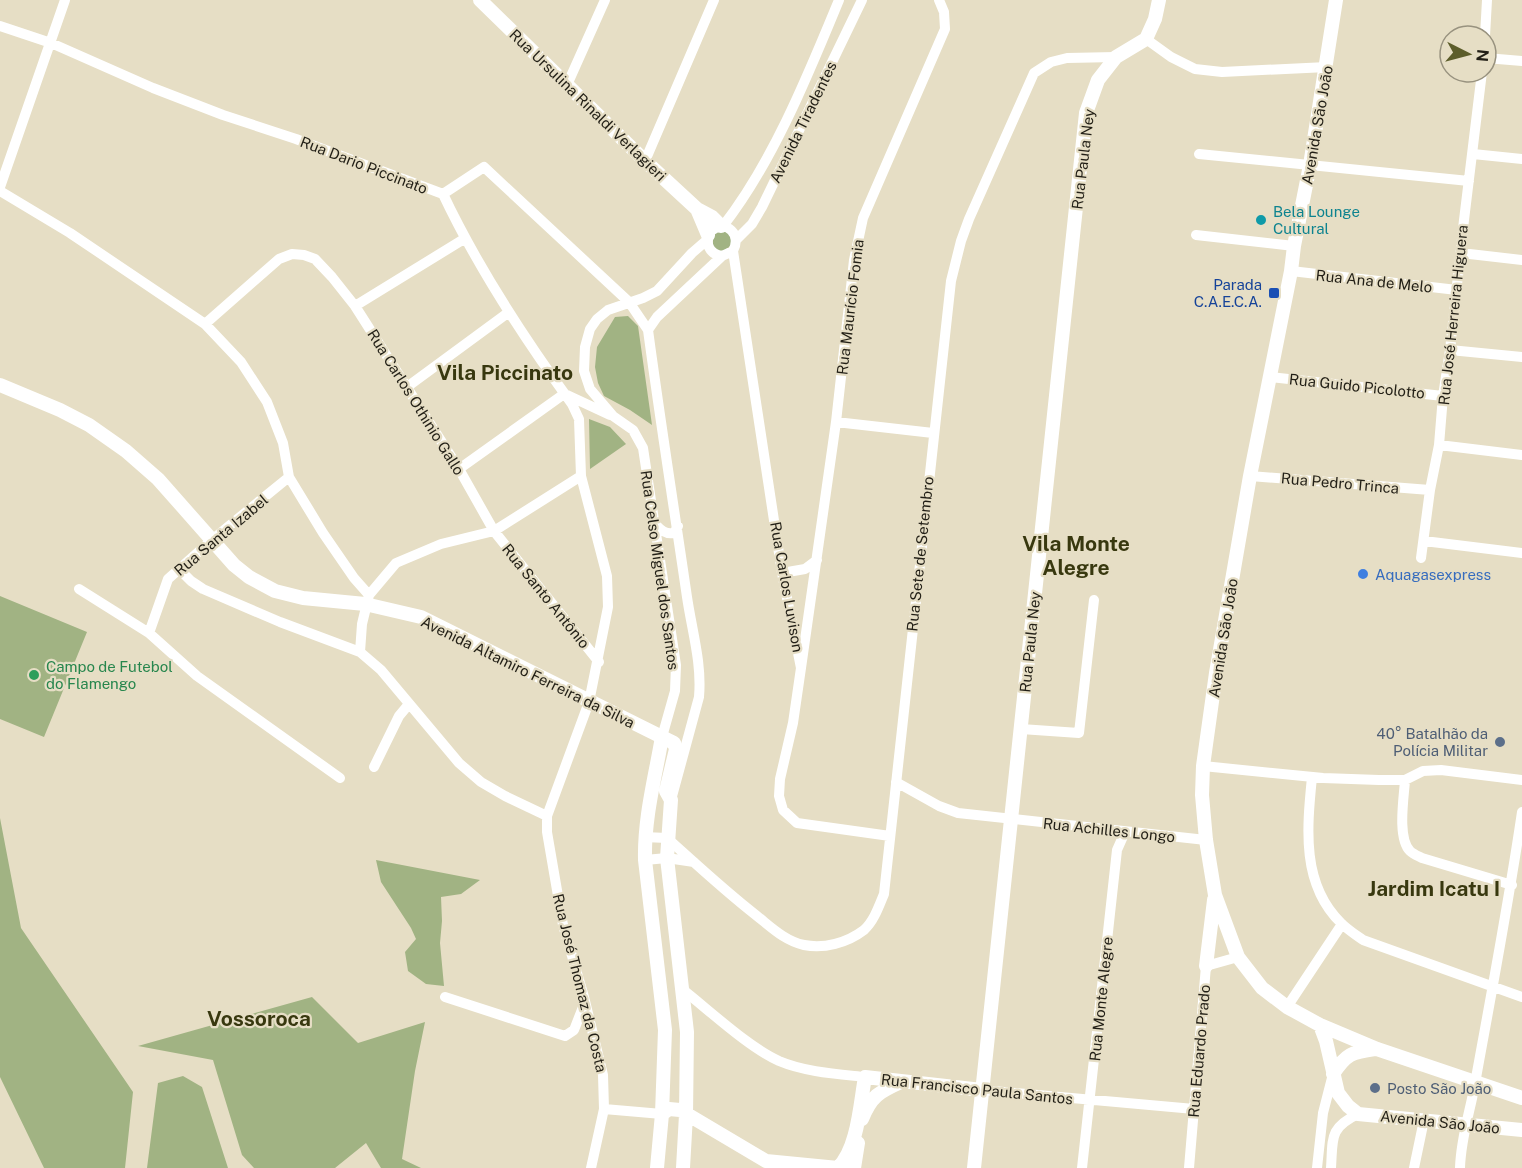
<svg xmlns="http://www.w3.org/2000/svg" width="1522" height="1168" viewBox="0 0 1522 1168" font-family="'Public Sans',sans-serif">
  <rect width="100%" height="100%" fill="#e6dec5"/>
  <path fill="#a1b383" d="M 716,232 L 728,232 L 733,244 L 722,252 L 713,248 L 713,235 Z
    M 628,316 L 638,326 L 652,425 L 630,410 L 604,396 L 598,383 L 595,367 L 597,347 L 615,317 Z
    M 589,419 L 610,427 L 626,444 L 590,469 Z
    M 0,596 L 87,632 L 44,737 L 0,719 Z
    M 0,818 L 21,928 L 133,1092 L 125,1168 L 44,1168 L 0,1077 Z
    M 376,860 L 480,880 L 461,894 L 441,897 L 442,921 L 440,943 L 444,986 L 426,984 L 408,971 L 405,952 L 416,939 L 411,928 L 381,882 Z
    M 312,997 L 358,1043 L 425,1022 L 415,1071 L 402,1159 L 421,1168 L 381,1168 L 366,1143 L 335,1168 L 254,1168 L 242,1155 L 213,1060 L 138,1046 Z
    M 183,1076 L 202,1087 L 228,1168 L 147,1168 L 158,1083 Z"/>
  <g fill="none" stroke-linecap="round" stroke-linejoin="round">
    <path stroke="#fff" stroke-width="10" d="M 0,26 L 51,43 L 153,88 L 223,115 L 296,139 L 443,194 C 478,268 524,338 572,404 L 579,419 L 581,476 L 607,576 L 608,607 L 589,702 L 547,816
      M 1485,36 L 1487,0
      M 1146,39 L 1171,57 L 1195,69 L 1222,72 L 1327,67
      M 1486,58 L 1522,61
      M 567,85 L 605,0
      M 1199,154 L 1469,181
      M 1473,154 L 1522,159
      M 645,161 L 714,0
      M 0,187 L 65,0
      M 0,191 L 70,233 L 205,324 L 241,362 L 267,402 L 283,443 L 289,477 L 323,533 L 354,578 L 369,595
      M 443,194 L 484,167 L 629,302 L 648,330 C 660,419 674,508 687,597 C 692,631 702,663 699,697 L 671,800
      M 723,226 C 773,162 808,75 839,0
      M 1196,235 L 1294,246
      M 737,239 L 752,224 L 762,207 L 862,0
      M 733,251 L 782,573 L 801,668 L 793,723 L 780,779 L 779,796 L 783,810 L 797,823 L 890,836
      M 1461,253 L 1522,260
      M 1291,271 L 1457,290
      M 355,306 L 464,239
      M 205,324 L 279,259 L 292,254 L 304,255 L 315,259 L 332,277 L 355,306 L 459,469 L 494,531 L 599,662
      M 648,330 L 657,317 L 722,256 L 733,251 C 742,235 727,219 711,231 C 704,243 709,254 722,256
      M 1450,350 L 1522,357
      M 1270,377 L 1443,396
      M 407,387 L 509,312
      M 567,395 L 610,415
      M 836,422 L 933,433
      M 1439,445 L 1522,455
      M 459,469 L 564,394
      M 1250,476 L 1430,490
      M 653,522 C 659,528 664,535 674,533 L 678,526
      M 1424,541 L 1522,553
      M 1421,558 L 1430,490 L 1439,445 L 1443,396 L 1450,350 L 1464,220 L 1482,72
      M 179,569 L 191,581 L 203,589 L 280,622 L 360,652 L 381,670 L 459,763 L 481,782 L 505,796 L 547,816 L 547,832 L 563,925 L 584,997 L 603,1075 L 604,1109 L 591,1168
      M 782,573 L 805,569 L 817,560
      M 79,589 L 149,633 L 197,676 L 340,778
      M 149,633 L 168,579 L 213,539 L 289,477
      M 360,652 L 362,624 L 369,595 L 396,563 L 441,544 L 494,531 L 581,476
      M 801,668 L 836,422 L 854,260 L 863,218 L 945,29 L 944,12 L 939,0
      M 1021,729 L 1079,733 L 1094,600
      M 662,737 L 675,691 L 676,665 L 643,448 L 633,430 L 613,416 L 590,389 L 584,371 L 585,347 L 590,329 L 597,319 L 608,310 L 643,298 L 657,291 L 692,253 L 707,240
      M 1203,766 L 1323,778 L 1379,780 L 1405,780 L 1423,771 L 1441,770 L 1522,780
      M 374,767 L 399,716 L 409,704
      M 1312,777 C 1307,828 1301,884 1341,923 C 1348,930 1356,935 1363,940 L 1522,997
      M 1405,780 C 1404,797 1397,838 1410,851 C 1413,854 1418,856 1422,858 L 1512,885
      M 896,782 L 939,806 L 958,813 L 1206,840
      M 644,837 L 667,838 C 697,865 726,892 757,916 C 771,927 785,941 804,945 C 824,949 847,943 864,930 C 874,921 879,906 884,894 L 951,281 L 961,241 L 969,219 L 1034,73 L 1051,62 L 1067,58 L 1116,57
      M 645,860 L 667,858 L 694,862
      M 682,989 C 709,1010 748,1047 779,1061 C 805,1072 837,1074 865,1077
      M 445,997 L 565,1036 L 574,1030 L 585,1002
      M 1287,1007 L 1342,924
      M 982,1090 L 1194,1109
      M 604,1109 L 662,1114
      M 1082,1168 L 1117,850 L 1125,832
      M 1189,1168 L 1206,966 L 1238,957
      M 1317,1168 L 1323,1113 L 1333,1074
      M 1331,1168 C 1333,1138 1329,1128 1358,1114
      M 1414,1168 L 1424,1120
      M 1460,1168 C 1461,1135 1471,1110 1476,1078 C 1492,990 1509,901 1522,812"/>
    <path stroke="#fff" stroke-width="14" d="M 480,0 L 645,161 L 697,209 L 712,217 L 721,226
      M 1336,0 L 1310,165 L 1294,246 L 1291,271 L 1250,476 L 1216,673 L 1203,766 L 1202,795 L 1206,840 L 1215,895 L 1238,957 L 1262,988 L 1287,1007 L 1320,1025 L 1377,1049 L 1522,1098
      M 697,209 L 708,235
      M 0,385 L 60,410 L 89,425 L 126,451 L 158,479 L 234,565 L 249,577 L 275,591 L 303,598 L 365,604 L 421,617 L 674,743 L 676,749 L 666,791 L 671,800 L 667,858 L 687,1032 L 686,1115 L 683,1168
      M 1206,966 L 1214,900
      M 1320,1025 L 1326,1041 L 1338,1093 L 1348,1106 L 1358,1114 L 1522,1130
      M 1333,1074 C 1346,1054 1352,1052 1375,1049
      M 662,1114 L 669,1109 L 680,1110 L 766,1161 L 838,1168
      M 862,1119 C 871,1096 879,1092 901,1082
      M 657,1168 L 662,1114 L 665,1030 L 645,860 C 644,818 655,778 662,737
      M 838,1168 C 858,1148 860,1104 865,1077 L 982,1090
      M 854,1168 L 858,1143
      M 974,1168 L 1086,113 L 1098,80 L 1116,57 L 1146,39 L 1155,19 L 1159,0"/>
  </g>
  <circle fill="#0f9aa8" stroke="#e6dec5" stroke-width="2" cx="1261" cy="220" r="6"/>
  <rect fill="#1a4fb4" stroke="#e6dec5" stroke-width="2" x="1268" y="287" width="12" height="12" rx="3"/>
  <circle fill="#3f7fe0" stroke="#e6dec5" stroke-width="2" cx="1363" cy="574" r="6"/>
  <circle fill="#2e9e5b" stroke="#e6dec5" stroke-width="2" cx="34" cy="675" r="6"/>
  <g fill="#5c6f8a" stroke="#e6dec5" stroke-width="2">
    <circle cx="1500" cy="742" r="6"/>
    <circle cx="1375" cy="1088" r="6"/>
  </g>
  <g text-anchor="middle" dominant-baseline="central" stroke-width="4.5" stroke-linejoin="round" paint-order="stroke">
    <g font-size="15" fill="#221f16" stroke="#e6dec5">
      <text transform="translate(588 105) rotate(44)">Rua Ursulina Rinaldi Verlagieri</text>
      <text transform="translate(803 122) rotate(-64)">Avenida Tiradentes</text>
      <text transform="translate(1317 125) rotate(-80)">Avenida São João</text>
      <text transform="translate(1083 159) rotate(-83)">Rua Paula Ney</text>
      <text transform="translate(364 165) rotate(21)">Rua Dario Piccinato</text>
      <text transform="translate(1374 281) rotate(6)">Rua Ana de Melo</text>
      <text transform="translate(850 307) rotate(-83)">Rua Maurício Fomia</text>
      <text transform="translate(1453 315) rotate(-84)">Rua José Herreira Higuera</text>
      <text transform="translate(1357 386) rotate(6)">Rua Guido Picolotto</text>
      <text transform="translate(416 402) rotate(58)">Rua Carlos Othinio Gallo</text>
      <text transform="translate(1340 483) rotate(5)">Rua Pedro Trinca</text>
      <text transform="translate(221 535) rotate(-40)">Rua Santa Izabel</text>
      <text transform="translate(920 554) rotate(-84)">Rua Sete de Setembro</text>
      <text transform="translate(660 570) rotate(82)">Rua Celso Miguel dos Santos</text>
      <text transform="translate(787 587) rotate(80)">Rua Carlos Luvison</text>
      <text transform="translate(546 596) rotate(51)">Rua Santo Antônio</text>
      <text transform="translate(1223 638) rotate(-81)">Avenida São João</text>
      <text transform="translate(1030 642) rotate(-84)">Rua Paula Ney</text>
      <text transform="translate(528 672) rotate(26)">Avenida Altamiro Ferreira da Silva</text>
      <text transform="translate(1109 830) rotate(6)">Rua Achilles Longo</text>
      <text transform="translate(580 983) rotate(76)">Rua José Thomaz da Costa</text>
      <text transform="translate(1101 999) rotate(-84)">Rua Monte Alegre</text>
      <text transform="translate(1199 1051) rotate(-85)">Rua Eduardo Prado</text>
      <text transform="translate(977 1089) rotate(6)">Rua Francisco Paula Santos</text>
      <text transform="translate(1440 1122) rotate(6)">Avenida São João</text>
    </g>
    <g font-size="15" fill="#0d838f" stroke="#e6dec5" text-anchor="start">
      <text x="1273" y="211">Bela Lounge<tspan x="1273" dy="17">Cultural</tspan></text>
    </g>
    <g font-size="15" fill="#164399" stroke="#e6dec5" text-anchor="end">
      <text x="1262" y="284">Parada<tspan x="1262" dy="17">C.A.E.C.A.</tspan></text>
    </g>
    <g font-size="15" fill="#366cbe" stroke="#e6dec5" text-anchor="start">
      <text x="1375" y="574">Aquagasexpress</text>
    </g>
    <g font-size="15" fill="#27864d" stroke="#e6dec5" text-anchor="start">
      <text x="46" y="666">Campo de Futebol<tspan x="46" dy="17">do Flamengo</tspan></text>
    </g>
    <g font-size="15" fill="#4e5e75" stroke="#e6dec5" text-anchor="end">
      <text x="1488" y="733">40° Batalhão da<tspan x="1488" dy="17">Polícia Militar</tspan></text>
      <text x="1387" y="1088" text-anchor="start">Posto São João</text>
    </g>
    <g font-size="21" font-weight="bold" fill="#38380f" stroke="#e6dec5">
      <text x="505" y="372">Vila Piccinato</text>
      <text x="1076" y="543">Vila Monte<tspan x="1076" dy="24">Alegre</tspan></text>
      <text x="1434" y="888">Jardim Icatu I</text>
      <text x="259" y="1018">Vossoroca</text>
    </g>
  </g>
  <g transform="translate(1468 54) rotate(96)"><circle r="28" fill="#e6dec5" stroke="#98927f" stroke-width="1.5"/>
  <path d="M0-4.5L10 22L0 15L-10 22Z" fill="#5c5d2a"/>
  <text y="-9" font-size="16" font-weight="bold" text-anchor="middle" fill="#221f16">N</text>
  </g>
</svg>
